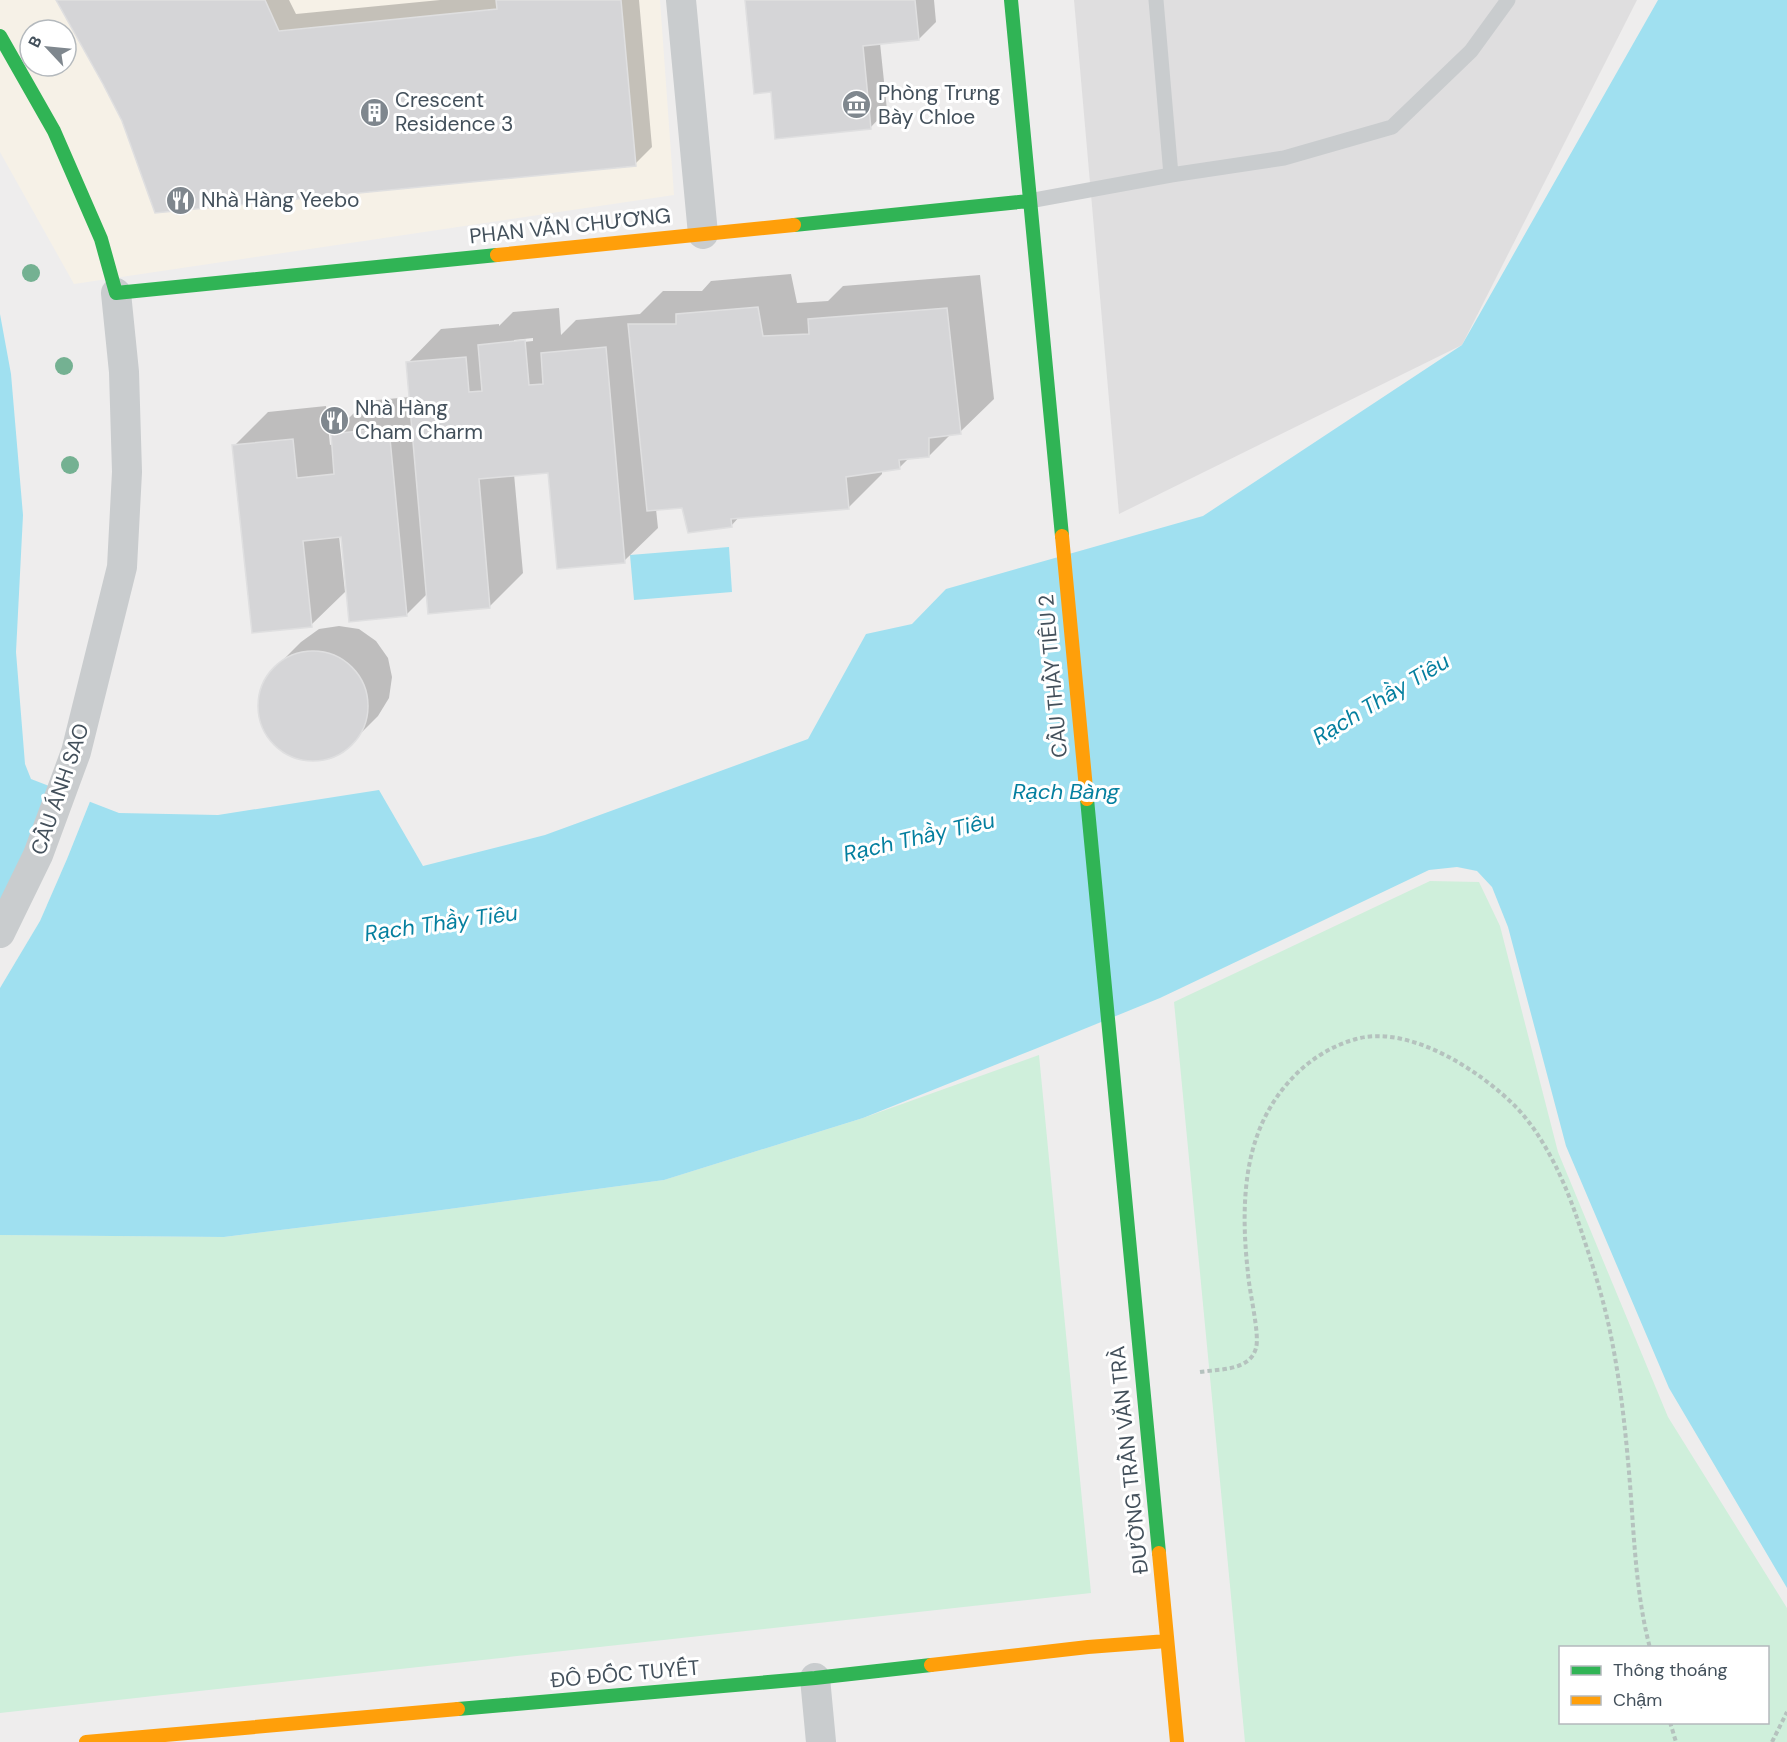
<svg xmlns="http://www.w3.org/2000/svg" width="1787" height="1742" viewBox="0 0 1787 1742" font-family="'DM Sans',sans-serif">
  <rect width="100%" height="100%" fill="#eeeded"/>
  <path fill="#f6f1e7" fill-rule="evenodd" d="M 0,0 L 660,0 L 674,195 L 74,284 L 0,152 ZM 30,30 L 66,30 L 66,66 L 30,66 Z"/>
  <path fill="#dfdedf" d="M 1074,0 L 1637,0 L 1462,345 L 1119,514 Z"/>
  <path fill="#cfefdb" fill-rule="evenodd" d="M 1430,881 L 1479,882 L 1500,926 L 1558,1152 L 1668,1417 L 1787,1608 L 1787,1742 L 1245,1742 L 1174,1002 ZM 1560,1648 L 1768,1648 L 1768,1722 L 1560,1722 Z
    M 1039,1055 L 1091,1593 L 0,1713 L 0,1235 L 224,1237 L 427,1212 L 664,1180 L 863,1118 Z"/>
  <path fill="#a0e0f0" d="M 1658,0 L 1787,0 L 1787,1588 L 1669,1388 L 1566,1146 L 1508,927 L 1492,887 L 1477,871 L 1457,867 L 1429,870 L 1160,998 L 1035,1049 L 863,1118 L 664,1180 L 427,1212 L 224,1237 L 0,1235 L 0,314 L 11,374 L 23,515 L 16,652 L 25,764 L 31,779 L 119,813 L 218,815 L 379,790 L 423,866 L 545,835 L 808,739 L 866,634 L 912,624 L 946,589 L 1203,516 L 1462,345 Z
    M 729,547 L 732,592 L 634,600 L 630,555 Z"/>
  <path fill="#eeeded" d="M 53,784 L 91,799 L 67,859 L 40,921 L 0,988 L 0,913 Z"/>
  <path fill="#0003" fill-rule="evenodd" d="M 57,0 L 289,0 L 296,14 L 440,0 L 639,0 L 652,147 L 635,164 L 123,121 L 78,33 Z
    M 746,0 L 934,0 L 936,22 L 919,39 L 880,43 L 887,110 L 870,128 L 772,91 Z
    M 791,274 L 797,303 L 828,301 L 843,286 L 980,275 L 994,399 L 960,432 L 951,434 L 929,456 L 909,458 L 899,468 L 882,470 L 882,474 L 848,508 L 740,516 L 731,526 L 683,507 L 656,509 L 658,528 L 624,561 L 549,471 L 514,474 L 523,573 L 490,606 L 427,594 L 406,615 L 342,535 L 339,536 L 345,592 L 311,625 L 234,446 L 268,412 L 326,406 L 330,445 L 333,444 L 332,435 L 366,401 L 410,397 L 408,363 L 441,329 L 499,324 L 499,326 L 513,312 L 559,308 L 561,335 L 576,320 L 640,314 L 663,291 L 702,291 L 711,281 ZM 533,338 L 533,341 L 514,343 L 514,340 Z
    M 339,626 L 359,629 L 376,641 L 388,658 L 392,677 L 389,698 L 378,716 L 352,742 L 329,757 L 307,759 L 287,753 L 271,739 L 264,727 L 259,706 L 263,686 L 275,668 L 301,642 L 319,629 Z"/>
  <path fill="#d5d5d7" stroke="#dfdfe0" stroke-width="1.5" d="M 56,0 L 265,0 L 279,31 L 497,9 L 496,0 L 621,0 L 636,166 L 155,213 L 122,121 L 103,84 Z
    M 745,0 L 915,0 L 919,40 L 863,46 L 871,129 L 775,139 L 771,92 L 754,94 Z
    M 758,307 L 763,336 L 809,334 L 808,319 L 947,308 L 961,434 L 929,438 L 929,457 L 899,460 L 900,469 L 846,477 L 849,509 L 731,519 L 732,527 L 688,533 L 682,508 L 647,511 L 628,324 L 676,324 L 676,314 Z
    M 525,340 L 529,385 L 543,384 L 541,353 L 606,347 L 625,563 L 557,569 L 548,473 L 479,479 L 490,608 L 428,614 L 406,362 L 466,357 L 469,392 L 482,391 L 478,345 Z
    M 389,428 L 407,616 L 349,622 L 341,537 L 303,541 L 312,627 L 252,633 L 232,445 L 293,439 L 297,478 L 334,474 L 331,434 Z
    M258 706a55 55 0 1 1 110 0a55 55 0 1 1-110 0Z"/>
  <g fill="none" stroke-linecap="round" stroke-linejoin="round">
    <path stroke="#b5c2be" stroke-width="4" stroke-dasharray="4.5 3" stroke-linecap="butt" d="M 1200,1372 C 1219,1369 1250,1371 1256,1348 C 1260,1334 1249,1291 1248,1273 C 1243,1230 1242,1180 1256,1139 C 1271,1093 1308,1052 1356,1039 C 1409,1024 1481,1071 1517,1108 C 1545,1138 1565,1182 1578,1221 C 1589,1254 1600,1287 1608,1322 C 1618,1367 1624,1415 1628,1461 C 1634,1523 1634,1587 1650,1648
      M 1670,1722 L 1676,1742
      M 1772,1742 L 1787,1712"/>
    <path stroke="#c9ccce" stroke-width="15" d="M 1156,0 L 1171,175
      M 1029,201 L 1171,175 L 1284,158 L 1392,127 L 1471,51 L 1508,0"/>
    <path stroke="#c9ccce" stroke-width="30" d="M 681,0 L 703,234
      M 0,933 L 38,855 L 76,752 L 122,567 L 127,472 L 124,372 L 116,293
      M 815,1678 L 821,1742"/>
    <path stroke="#30b455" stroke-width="14" d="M 1011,0 L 1062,536
      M 0,36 L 54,131 L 101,239 L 116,293 L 497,255
      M 794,225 L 1029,201
      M 1087,799 L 1159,1553
      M 458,1709 L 815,1678 L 931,1665"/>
    <path stroke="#ff9f0a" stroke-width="14" d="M 497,255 L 794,225
      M 1062,536 L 1087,799
      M 1159,1553 L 1177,1742
      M 931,1665 L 1088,1647 L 1167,1641
      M 86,1742 L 458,1709"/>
  </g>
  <g fill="#74b192">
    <circle cx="31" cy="273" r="9"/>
    <circle cx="64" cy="366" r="9"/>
    <circle cx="70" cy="465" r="9"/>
  </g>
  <defs>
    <symbol id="museum-disc" viewBox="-11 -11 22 22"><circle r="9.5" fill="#7f878e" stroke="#fff"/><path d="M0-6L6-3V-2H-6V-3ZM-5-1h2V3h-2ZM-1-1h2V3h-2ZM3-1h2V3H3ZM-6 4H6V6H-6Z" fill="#fff"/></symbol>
    <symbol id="building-disc" viewBox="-11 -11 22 22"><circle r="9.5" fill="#7f878e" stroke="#fff"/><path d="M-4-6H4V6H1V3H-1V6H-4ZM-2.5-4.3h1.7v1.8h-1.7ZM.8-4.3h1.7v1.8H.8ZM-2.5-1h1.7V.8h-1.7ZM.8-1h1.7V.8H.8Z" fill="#fff"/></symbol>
    <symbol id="restaurant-disc" viewBox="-11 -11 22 22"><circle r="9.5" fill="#7f878e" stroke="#fff"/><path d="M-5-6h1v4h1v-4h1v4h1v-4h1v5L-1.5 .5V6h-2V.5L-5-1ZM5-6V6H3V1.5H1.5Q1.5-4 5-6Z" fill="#fff"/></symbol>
  </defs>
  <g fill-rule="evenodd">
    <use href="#museum-disc" x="840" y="88" width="33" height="33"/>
    <use href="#building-disc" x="358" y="96" width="33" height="33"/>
    <use href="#restaurant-disc" x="164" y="184" width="33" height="33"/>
    <use href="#restaurant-disc" x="318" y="404" width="33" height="33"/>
  </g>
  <g text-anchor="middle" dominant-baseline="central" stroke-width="6" stroke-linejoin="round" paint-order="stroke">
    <g font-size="21" fill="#43505b" stroke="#fff" text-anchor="start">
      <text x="878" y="93">Phòng Trưng<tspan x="878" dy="24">Bày Chloe</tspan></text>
      <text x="395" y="100">Crescent<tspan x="395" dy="24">Residence 3</tspan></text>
      <text x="201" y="200">Nhà Hàng Yeebo</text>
      <text x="355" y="408">Nhà Hàng<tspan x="355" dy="24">Cham Charm</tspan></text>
    </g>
    <g font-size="21" fill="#43505b" stroke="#fff">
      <text transform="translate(570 226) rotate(-6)">PHAN VĂN CHƯƠNG</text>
      <text transform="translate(1053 676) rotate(-95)">CẦU THẦY TIÊU 2</text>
      <text transform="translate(60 789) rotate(-71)">CẦU ÁNH SAO</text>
      <text transform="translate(1129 1460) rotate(-96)">ĐƯỜNG TRẦN VĂN TRÀ</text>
      <text transform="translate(625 1674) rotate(-5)">ĐÔ ĐỐC TUYẾT</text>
    </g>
    <g font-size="22" font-style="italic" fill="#047f9f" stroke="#fff">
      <text transform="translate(1381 699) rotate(-31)">Rạch Thầy Tiêu</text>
      <text x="1066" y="791">Rạch Bàng</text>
      <text transform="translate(919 837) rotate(-13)">Rạch Thầy Tiêu</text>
      <text transform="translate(441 923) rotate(-8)">Rạch Thầy Tiêu</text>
    </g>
  </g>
  <rect x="1559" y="1646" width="210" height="78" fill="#ffffff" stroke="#b4b9bd" stroke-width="1.5"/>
  <rect x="1571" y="1666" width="30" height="9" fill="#30b455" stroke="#b4b9bd" stroke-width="1.5"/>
  <text x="1613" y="1676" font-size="18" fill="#43505b">Thông thoáng</text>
  <rect x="1571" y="1696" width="30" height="9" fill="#ff9f0a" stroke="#b4b9bd" stroke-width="1.5"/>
  <text x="1613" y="1706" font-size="18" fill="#43505b">Chậm</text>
  <g transform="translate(48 48) rotate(296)"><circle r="28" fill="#ffffff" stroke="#b4b9bd" stroke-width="1.5"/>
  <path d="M0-4.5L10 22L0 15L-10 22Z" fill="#7f878e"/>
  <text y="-9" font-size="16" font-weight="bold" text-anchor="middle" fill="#43505b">B</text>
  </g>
</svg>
